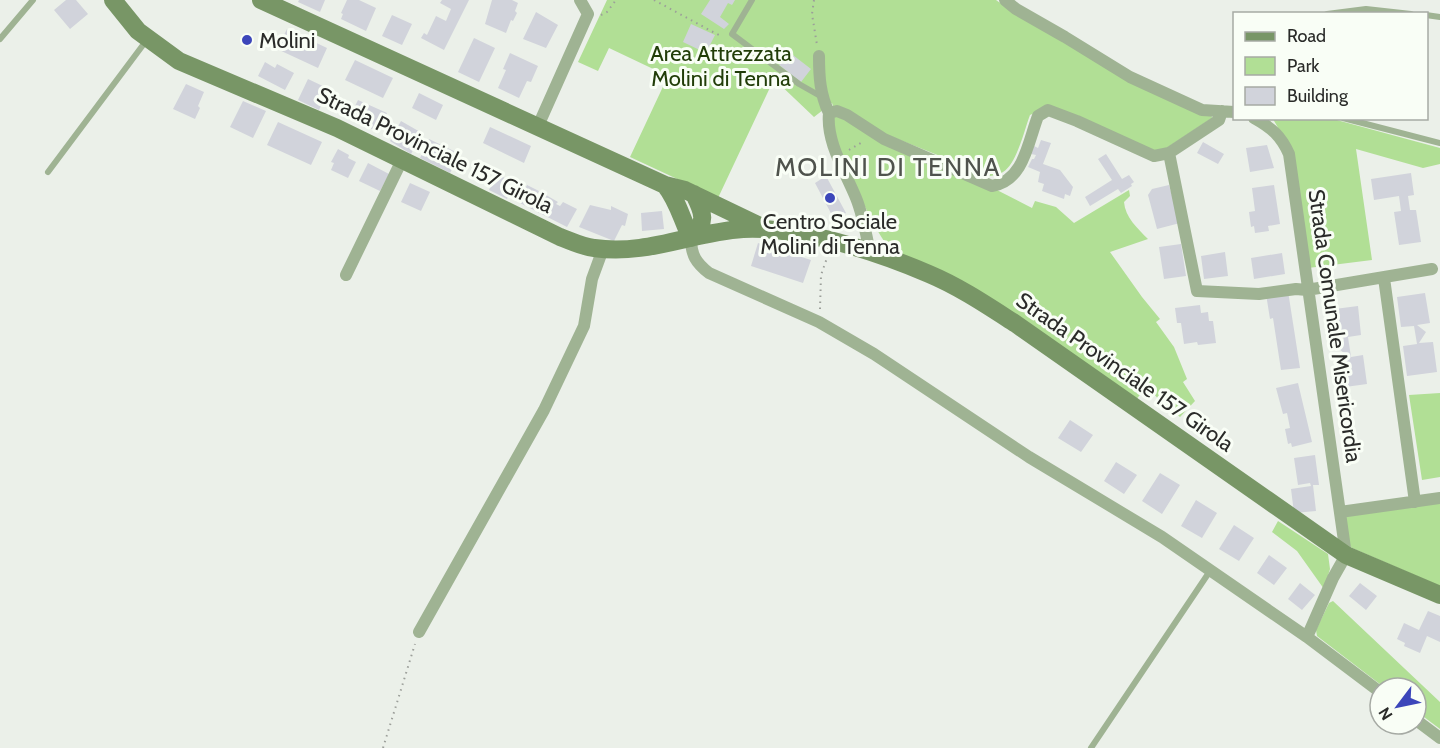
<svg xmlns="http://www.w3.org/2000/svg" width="1440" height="748" viewBox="0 0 1440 748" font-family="Cabin,sans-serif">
  <rect width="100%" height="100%" fill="#ebf0e9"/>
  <path fill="#b1df95" d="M 607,0 L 996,0 L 1014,13 L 1211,114 L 1212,118 L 1159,153 L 1045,108 L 1030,115 C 1024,131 1017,163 1003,172 C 999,175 994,175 990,176 L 880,132 L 833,106 L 832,103 L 814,117 L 774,79 L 718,198 L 630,157 L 668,76 L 609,48 L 598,71 L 578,62 Z
    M 836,116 L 991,187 L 1032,208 L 1035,201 L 1056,207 L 1074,223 L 1129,190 L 1130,196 L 1124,202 C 1125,217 1138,229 1148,239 L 1110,252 L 1142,297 L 1160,319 L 1156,322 L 1174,347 L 1187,379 L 1183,382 L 1195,401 L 1180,417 L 1160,401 L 1147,386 L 1135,401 L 891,250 C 876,235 841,158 835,136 C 834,130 834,123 833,117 Z
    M 1273,119 L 1333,119 L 1440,148 L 1440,164 L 1423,168 L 1356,149 L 1372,260 L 1308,268 L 1292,152 Z
    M 1440,393 L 1440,477 L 1422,480 L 1409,395 Z
    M 1440,503 L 1440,586 L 1352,548 L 1347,543 L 1343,517 Z
    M 1278,521 L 1328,554 L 1330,569 L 1324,589 L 1297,551 L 1272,532 Z
    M 1333,601 L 1440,702 L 1440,729 L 1416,711 L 1416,688 L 1385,688 L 1317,636 L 1316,630 L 1329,603 Z"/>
  <path fill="#d1d3db" d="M 66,0 L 76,0 L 88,14 L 70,29 L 54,10 Z
    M 299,0 L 325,0 L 320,12 L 298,2 Z
    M 347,0 L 359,0 L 376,8 L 366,31 L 341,19 L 343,14 L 341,13 Z
    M 442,0 L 469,0 L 444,50 L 421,38 L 424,33 L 427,35 L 436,16 L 446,21 L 451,9 L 440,3 Z
    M 492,0 L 512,0 L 518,3 L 515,11 L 517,13 L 513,21 L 511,20 L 506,33 L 485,24 Z
    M 710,0 L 735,0 L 732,5 L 728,3 L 720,17 L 729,24 L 724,29 L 701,14 Z
    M 536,12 L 558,25 L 546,48 L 523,39 Z
    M 392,15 L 412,24 L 402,45 L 382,36 Z
    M 691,24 L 715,35 L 706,53 L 683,42 Z
    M 287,29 L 327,48 L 318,68 L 277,49 Z
    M 474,38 L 495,48 L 479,82 L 458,72 Z
    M 789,52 L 811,69 L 801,82 L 779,65 Z
    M 510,53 L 538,66 L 531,82 L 527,81 L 519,98 L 498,88 L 506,70 L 503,69 Z
    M 355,60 L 393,78 L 383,98 L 345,80 Z
    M 265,62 L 275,68 L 277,64 L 294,73 L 285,90 L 258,76 Z
    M 308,79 L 329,89 L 319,110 L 298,100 Z
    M 186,84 L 204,92 L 198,106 L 200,108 L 195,119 L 173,109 Z
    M 419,93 L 443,105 L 436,120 L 412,108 Z
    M 358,100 L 387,113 L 378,132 L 349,118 Z
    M 243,101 L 266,111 L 253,138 L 230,127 Z
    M 401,121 L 422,133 L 411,154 L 390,141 Z
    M 278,122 L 322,142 L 311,165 L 267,145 Z
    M 490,127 L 531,146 L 524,163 L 483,143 Z
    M 429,139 L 460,154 L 450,173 L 420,158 Z
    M 1041,140 L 1051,143 L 1043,164 L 1060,170 L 1073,187 L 1070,196 L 1065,194 L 1064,199 L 1042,191 L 1044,184 L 1038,182 L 1040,172 L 1028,167 L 1032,159 L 1034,159 L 1036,155 L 1031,154 L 1034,146 L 1038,148 Z
    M 1203,142 L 1224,154 L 1218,164 L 1197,153 Z
    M 1267,145 L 1274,168 L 1250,172 L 1246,148 Z
    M 338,149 L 349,155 L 348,158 L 356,162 L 348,178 L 331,170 L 334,163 L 331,162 Z
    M 1106,154 L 1122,179 L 1129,175 L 1134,182 L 1131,184 L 1132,186 L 1121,193 L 1118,189 L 1090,206 L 1085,197 L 1112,180 L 1098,159 Z
    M 368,163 L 389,174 L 380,191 L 359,181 Z
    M 1411,173 L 1414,195 L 1408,196 L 1410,210 L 1416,210 L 1421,242 L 1399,245 L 1394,212 L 1401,211 L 1399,196 L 1374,200 L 1371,179 Z
    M 496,174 L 514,182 L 507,199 L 489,190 Z
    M 826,176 L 846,213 L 834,219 L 815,183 Z
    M 410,183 L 430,192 L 421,211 L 401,202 Z
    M 527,185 L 539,191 L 537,195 L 544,199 L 546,195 L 558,202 L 556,204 L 560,206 L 563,202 L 577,209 L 567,227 L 518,202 Z
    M 1169,185 L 1180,223 L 1157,229 L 1148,195 L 1152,189 Z
    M 1274,185 L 1280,224 L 1268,226 L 1269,231 L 1255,233 L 1254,226 L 1251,227 L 1249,212 L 1255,211 L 1252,188 Z
    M 590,205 L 611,210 L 611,206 L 628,214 L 625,226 L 622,225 L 614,241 L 579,227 Z
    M 662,211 L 664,229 L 642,231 L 641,213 Z
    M 758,243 L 811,260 L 803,283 L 751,266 Z
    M 1181,244 L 1186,276 L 1164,279 L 1159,247 Z
    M 1225,252 L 1228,276 L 1204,279 L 1201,256 Z
    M 1282,253 L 1285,274 L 1254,279 L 1251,258 Z
    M 1288,291 L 1300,368 L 1281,370 L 1273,318 L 1270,319 L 1266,294 Z
    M 1425,293 L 1430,323 L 1417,325 L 1426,332 L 1419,343 L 1433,342 L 1437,372 L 1407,376 L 1403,346 L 1417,344 L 1414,326 L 1401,327 L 1397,297 Z
    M 1200,305 L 1201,313 L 1208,312 L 1209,321 L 1213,321 L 1216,343 L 1198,345 L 1197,342 L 1184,344 L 1181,323 L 1177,323 L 1175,308 Z
    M 1358,306 L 1361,335 L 1348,337 L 1351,357 L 1363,355 L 1367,384 L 1338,388 L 1334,359 L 1346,357 L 1345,354 L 1338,348 L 1344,340 L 1343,337 L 1331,339 L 1327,310 Z
    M 1298,383 L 1312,442 L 1292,447 L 1291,443 L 1288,444 L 1285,429 L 1290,428 L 1287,413 L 1283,414 L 1276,388 Z
    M 1070,420 L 1093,435 L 1081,452 L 1058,438 Z
    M 1315,455 L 1319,485 L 1313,485 L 1316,511 L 1294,513 L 1291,489 L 1311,486 L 1310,483 L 1298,485 L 1294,458 Z
    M 1116,462 L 1137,475 L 1124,494 L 1104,481 Z
    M 1160,473 L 1180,485 L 1162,514 L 1142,501 Z
    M 1196,500 L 1217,513 L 1202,538 L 1181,526 Z
    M 1234,525 L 1254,538 L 1239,561 L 1219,549 Z
    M 1269,555 L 1287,568 L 1274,585 L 1257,573 Z
    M 1300,583 L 1315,595 L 1302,610 L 1288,599 Z
    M 1360,583 L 1377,596 L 1366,610 L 1349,596 Z
    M 1428,611 L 1440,616 L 1440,642 L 1427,636 L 1420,653 L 1404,646 L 1405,643 L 1397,639 L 1404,623 L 1419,630 Z"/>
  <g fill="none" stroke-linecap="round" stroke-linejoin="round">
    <path stroke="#9c9f9a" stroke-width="2" stroke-dasharray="1.5 4.5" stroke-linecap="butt" d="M 654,0 L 713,32 L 719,35 L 723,35
      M 814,0 L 812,14 L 817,45
      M 601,15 L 607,12 L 616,0
      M 849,150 L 864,141
      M 820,309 L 821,275 L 828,255
      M 383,748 L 415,644"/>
    <path stroke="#9fb393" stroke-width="6" d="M 752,0 L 732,34 L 799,84 L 822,97
      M 1327,14 L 1366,9 L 1411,14
      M 1426,15 L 1440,17
      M 0,39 L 33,0
      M 1343,118 L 1440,143
      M 48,172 L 146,41
      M 1091,748 L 1210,571"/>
    <path stroke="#9fb393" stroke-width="12" d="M 1005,0 L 1016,9 L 1065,37 L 1130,77 L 1202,110 L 1234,112
      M 819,56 C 819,77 820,94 829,113
      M 1222,111 L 1219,120 L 1169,153 L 1197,291 L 1259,294 L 1296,289 L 1307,290 L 1432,269
      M 1254,118 C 1272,128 1281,136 1289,154 L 1346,555 L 1333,578 L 1307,637
      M 538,126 L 588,14 L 580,0
      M 691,238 C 691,255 696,263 709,273 L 819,322 L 874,354 L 1029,457 L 1162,537 L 1307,637 L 1380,692
      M 870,253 C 866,234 863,215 856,198 C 845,171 826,142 829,113 L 837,111 L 847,115 L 884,139 L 992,186 C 1024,181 1028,142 1038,116 L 1048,110 L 1077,121 L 1154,156 L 1169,153
      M 346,275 L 402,160
      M 1384,278 L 1415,502
      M 1340,512 L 1440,498
      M 419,632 L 544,410 L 584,326 L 592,279 L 603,249
      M 1416,720 L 1440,738"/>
    <path stroke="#789666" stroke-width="18" d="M 113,0 L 138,31 L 179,61 L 337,128 L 560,237 C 571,241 583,247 594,248 C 646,256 693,232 743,229 C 799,226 878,252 929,274 C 960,287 988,306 1016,324 L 1346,555 L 1440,595
      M 261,0 L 665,185 L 685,190 L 764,228
      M 665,185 C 678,201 682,220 691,238
      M 691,238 C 707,222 704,214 694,194"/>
  </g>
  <g fill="#3c46ba" stroke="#f9fef6" stroke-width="2">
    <circle cx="247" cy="40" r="6"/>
    <circle cx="830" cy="198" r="6"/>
  </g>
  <g text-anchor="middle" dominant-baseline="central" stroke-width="6" stroke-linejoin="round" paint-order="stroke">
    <g font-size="22" fill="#2a2b29" stroke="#f9fef6" text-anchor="start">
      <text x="259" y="40">Molini</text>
      <text x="830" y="221" text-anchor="middle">Centro Sociale<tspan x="830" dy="25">Molini di Tenna</tspan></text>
    </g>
    <g font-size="22" fill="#213d08" stroke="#f9fef6">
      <text x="721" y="53">Area Attrezzata<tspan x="721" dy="25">Molini di Tenna</tspan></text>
    </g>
    <g font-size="22" fill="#2a2b29" stroke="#f9fef6">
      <text transform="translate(435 150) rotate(26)">Strada Provinciale 157 Girola</text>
      <text transform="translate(1335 326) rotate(82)">Strada Comunale Misericordia</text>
      <text transform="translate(1125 372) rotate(35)">Strada Provinciale 157 Girola</text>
    </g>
    <g font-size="26" letter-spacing="1.5" fill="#4f534d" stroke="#f9fef6">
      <text x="888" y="167">MOLINI DI TENNA</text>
    </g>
  </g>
  <rect x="1233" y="12" width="195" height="108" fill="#f9fef6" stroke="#a6aaa4" stroke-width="1.5"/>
  <rect x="1245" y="32" width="30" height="9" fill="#789666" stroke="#a6aaa4" stroke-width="1.5"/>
  <text x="1287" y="42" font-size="18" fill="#2a2b29">Road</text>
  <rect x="1245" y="57" width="30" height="18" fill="#b1df95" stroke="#a6aaa4" stroke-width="1.5"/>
  <text x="1287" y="72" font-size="18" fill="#2a2b29">Park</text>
  <rect x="1245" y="87" width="30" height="18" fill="#d1d3db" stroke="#a6aaa4" stroke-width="1.5"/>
  <text x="1287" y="102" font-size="18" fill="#2a2b29">Building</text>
  <g transform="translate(1398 706) rotate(238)"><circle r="28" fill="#f9fef6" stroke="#a6aaa4" stroke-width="1.5"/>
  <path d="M0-4.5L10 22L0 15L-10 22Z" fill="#3c46ba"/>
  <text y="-9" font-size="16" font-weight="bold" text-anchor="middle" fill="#2a2b29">N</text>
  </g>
</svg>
